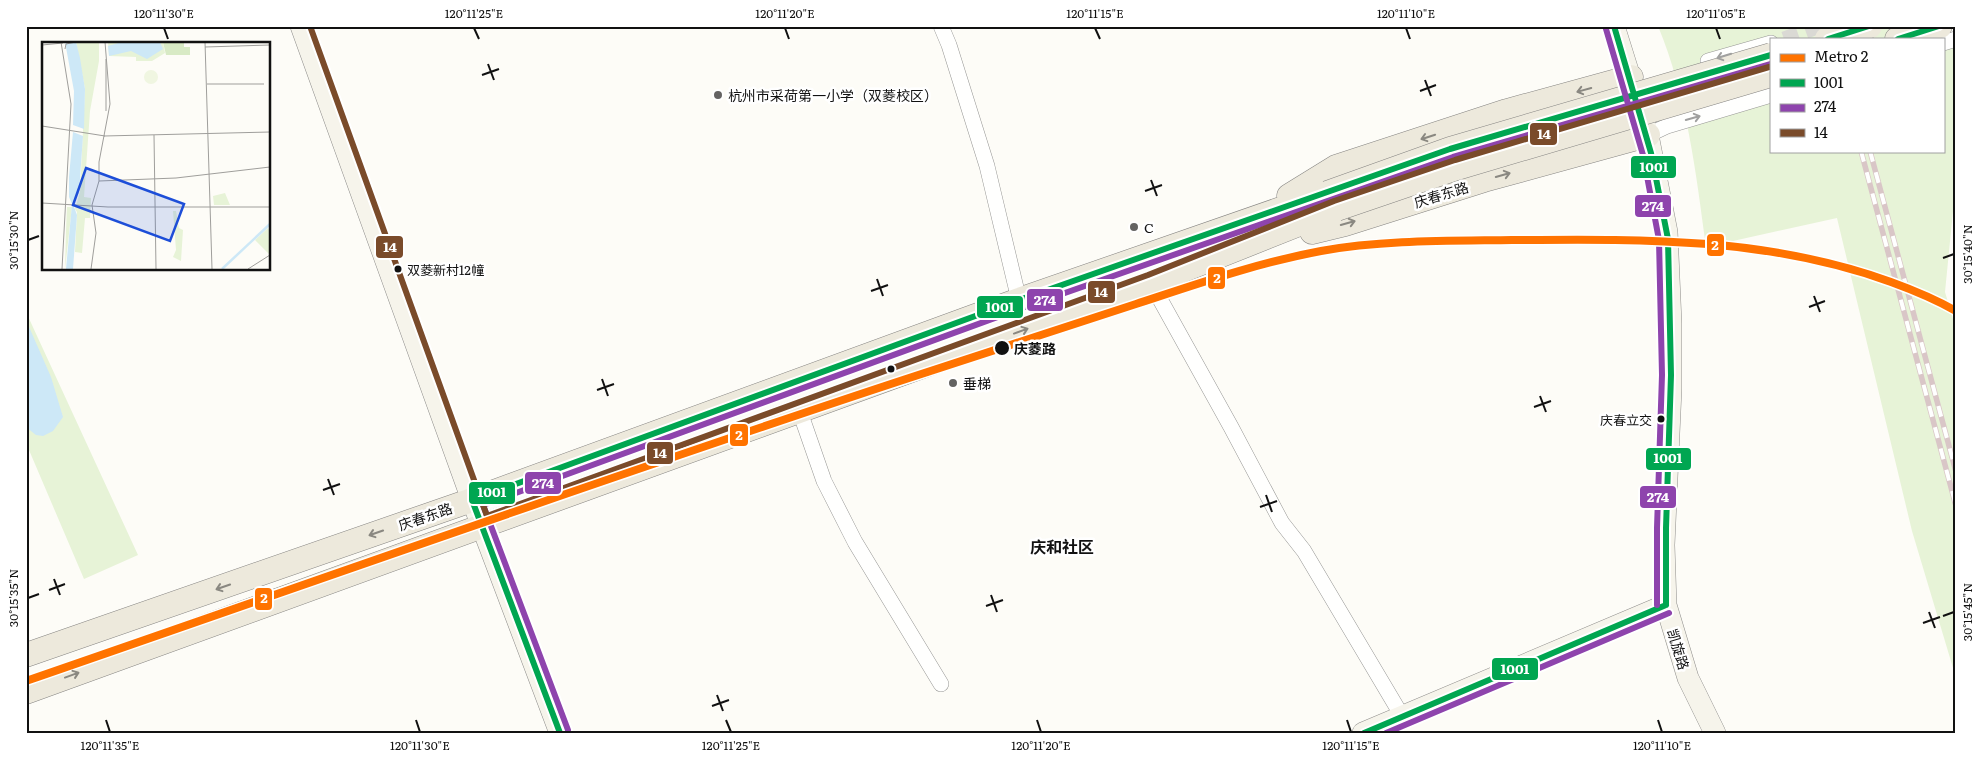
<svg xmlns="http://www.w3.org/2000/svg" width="1982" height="759" viewBox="0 0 1982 759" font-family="Literata,'Noto Sans SC',serif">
  <rect width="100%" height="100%" fill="#fdfcf7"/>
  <path fill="#e7f3d7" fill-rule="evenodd" d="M 1658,26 L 1948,26 L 1956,49 L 1956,181 L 1945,292 L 1956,329 L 1956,678 L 1912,531 L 1837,218 L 1706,247 C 1696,173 1687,96 1658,26 ZM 1771,39 L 1943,39 L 1943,151 L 1771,151 Z
    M 26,312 L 138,555 L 84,579 L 26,443 Z"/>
  <path fill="#cde8f7" d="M 26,320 L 51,377 L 63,417 L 53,431 L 43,436 L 36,435 L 26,427 Z"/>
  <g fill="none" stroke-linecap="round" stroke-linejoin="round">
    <path stroke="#dad9d4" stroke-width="15" stroke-dasharray="15 8" stroke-linecap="butt" d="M 1784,39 L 1820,26"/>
    <defs>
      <path id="street" d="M 941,26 L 949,45 L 987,166 L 1019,300
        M 1943,43 L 1956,39
        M 1708,61 L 1771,43
        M 1648,135 L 1667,126 L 1771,95
        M 1151,283 L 1231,427 L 1282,523 L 1304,551 L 1402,716
        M 800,412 L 824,481 L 855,542 L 941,684"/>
      <path id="secondary" d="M 301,26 L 472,500 L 560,733
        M 1614,26 L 1648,135 L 1667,232 L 1671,323 L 1671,389 L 1664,545 L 1666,605 L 1688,678 L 1715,733
        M 1363,733 L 1666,605"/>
      <path id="primary" d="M 1897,39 L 1940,26
        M 1289,196 L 1336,167 L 1507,111 L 1631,77
        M 1312,232 L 1345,224 L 1484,180 L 1648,135
        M 26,655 L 472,500 L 1019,300 L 1327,193
        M 26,692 L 1151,283 L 1337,209"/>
    </defs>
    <use href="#street" stroke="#979795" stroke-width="16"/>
    <use href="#secondary" stroke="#8e8d8b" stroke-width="22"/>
    <use href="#primary" stroke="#858482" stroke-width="25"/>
    <use href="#street" stroke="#fffffe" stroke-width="15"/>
    <use href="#secondary" stroke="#f6f4eb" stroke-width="21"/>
    <use href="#primary" stroke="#ede9dc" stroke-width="24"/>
    <defs>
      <path id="rail" d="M 1828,26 L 1831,39
        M 1837,26 L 1840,39
        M 1861,151 L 1956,506
        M 1870,151 L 1956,472"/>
    </defs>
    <use href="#rail" stroke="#d9c6c7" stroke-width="5.5"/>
    <use href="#rail" stroke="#fff" stroke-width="4" stroke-dasharray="11" stroke-linecap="butt"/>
    <defs>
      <path id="primary-bridge" d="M 1827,39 L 1870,26
        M 1327,193 L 1450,149 L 1771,55
        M 1337,209 L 1457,168 L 1771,75"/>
    </defs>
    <use href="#primary-bridge" stroke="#858482" stroke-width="25" stroke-linecap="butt"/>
    <use href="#primary-bridge" stroke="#ede9dc" stroke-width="24"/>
    <defs>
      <path id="bus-1" d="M 1614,26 L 1651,153 L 1668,239 L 1671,375 L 1666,528 L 1666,605
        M 1828,39 L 1869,26
        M 1898,39 L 1939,26
        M 560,733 L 472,500 L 1019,300 L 1450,149 L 1771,55
        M 1364,733 L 1666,605"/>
      <path id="bus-2" d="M 1606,29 L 1643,155 L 1659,240 L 1662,375 L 1657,528 L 1657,605
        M 568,730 L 483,505 L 1022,308 L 1453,157 L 1771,64
        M 1386,733 L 1669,613"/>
      <path id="bus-3" d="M 310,26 L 487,516 L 1148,275 L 1334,201 L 1455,160 L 1769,67"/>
    </defs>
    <use href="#bus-1" stroke="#fff" stroke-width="10"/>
    <use href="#bus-2" stroke="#fff" stroke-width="10"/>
    <use href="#bus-3" stroke="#fff" stroke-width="10"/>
    <use href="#bus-1" stroke="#00a651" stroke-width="6"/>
    <use href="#bus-2" stroke="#8e44ad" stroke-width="6"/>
    <use href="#bus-3" stroke="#7a4b2a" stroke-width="6"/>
    <defs>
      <path id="metro-1" d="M 26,681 C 319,580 611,476 906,379 C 982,354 1059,329 1136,304 C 1197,284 1257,263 1321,251 C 1383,240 1448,241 1512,240 C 1642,239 1767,237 1891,282 C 1913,290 1935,299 1956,311"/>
    </defs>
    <use href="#metro-1" stroke="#fff" stroke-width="11"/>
    <use href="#metro-1" stroke="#ff7300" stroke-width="8"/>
  </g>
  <defs><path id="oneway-shaft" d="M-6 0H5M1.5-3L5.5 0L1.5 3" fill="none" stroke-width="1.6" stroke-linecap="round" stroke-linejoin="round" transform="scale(1.25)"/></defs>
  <g stroke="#a0a09f">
    <use href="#oneway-shaft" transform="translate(1724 56) rotate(163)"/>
    <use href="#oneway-shaft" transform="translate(1693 118) rotate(-16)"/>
  </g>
  <g stroke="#8a8881">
    <use href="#oneway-shaft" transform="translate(1584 90) rotate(165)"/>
    <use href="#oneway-shaft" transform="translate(1428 137) rotate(162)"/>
    <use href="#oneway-shaft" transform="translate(1503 175) rotate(-16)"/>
    <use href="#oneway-shaft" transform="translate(1348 223) rotate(-16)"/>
    <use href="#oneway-shaft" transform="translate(1021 331) rotate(-20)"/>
    <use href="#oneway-shaft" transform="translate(376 533) rotate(161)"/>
    <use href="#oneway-shaft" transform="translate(223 587) rotate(161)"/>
    <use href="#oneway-shaft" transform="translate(72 675) rotate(-20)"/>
  </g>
  <path fill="none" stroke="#111" stroke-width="2" d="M 164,28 L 168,39M 474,28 L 479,39M 785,28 L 789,39M 1095,28 L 1100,39M 1406,28 L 1410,39M 1716,28 L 1720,39M 488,64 L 494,80M 482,75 L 499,69M 1425,80 L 1431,96M 1420,91 L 1436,85M 1151,180 L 1157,196M 1145,191 L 1162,185M 28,240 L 39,236M 1943,258 L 1954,254M 877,279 L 883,296M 871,291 L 888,285M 1814,296 L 1820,312M 1809,307 L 1825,301M 602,379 L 608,396M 597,390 L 614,384M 1540,396 L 1546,412M 1534,407 L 1551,401M 328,479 L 334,495M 323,490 L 340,484M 1266,495 L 1272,512M 1260,507 L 1277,501M 54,579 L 60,595M 49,590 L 65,584M 991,595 L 997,612M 28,598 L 39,594M 986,606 L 1003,600M 1929,612 L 1935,628M 1943,616 L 1954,612M 1923,623 L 1940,617M 717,695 L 723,711M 712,706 L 729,700M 106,720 L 110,732M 416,720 L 420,732M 726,720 L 731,732M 1037,720 L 1041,732M 1347,720 L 1351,732M 1658,720 L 1662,732"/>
  <g fill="#646362" stroke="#fff" stroke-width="2">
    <circle cx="718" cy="95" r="5"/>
    <circle cx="1134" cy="227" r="5"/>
    <circle cx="953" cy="383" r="5"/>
  </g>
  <g fill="#111" stroke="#fff" stroke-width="2">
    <circle cx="398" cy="269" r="4.5"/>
    <circle cx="1002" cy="348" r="8"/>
    <circle cx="891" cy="369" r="4.5"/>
    <circle cx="1661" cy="419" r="4.5"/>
  </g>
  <g text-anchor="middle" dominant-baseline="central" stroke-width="5" stroke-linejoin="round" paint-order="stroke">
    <g font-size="13" fill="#111" stroke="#fff" text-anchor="start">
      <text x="407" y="269">双菱新村12幢</text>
      <text x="1652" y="419" text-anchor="end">庆春立交</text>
    </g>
    <g font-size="14" fill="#111" stroke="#fff" text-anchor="start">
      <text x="728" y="95">杭州市采荷第一小学（双菱校区）</text>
      <text x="1144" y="227">C</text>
      <text x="963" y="383">垂梯</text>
    </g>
    <g font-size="14" fill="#111" stroke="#fff">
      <text transform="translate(1441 194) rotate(-17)">庆春东路</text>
      <text transform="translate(425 516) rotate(-19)">庆春东路</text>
      <text transform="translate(1679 649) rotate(73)">凯旋路</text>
    </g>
    <g font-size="14" font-weight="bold" fill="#111" stroke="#fff" text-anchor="start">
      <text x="1014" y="348">庆菱路</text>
    </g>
    <g font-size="16" font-weight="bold" fill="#111" stroke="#fff">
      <text x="1062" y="546">庆和社区</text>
    </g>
  </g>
  <g transform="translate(42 42)">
    <rect width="228" height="228" fill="#fdfcf7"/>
    <path d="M 34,0 L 57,0 L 57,19 L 48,69 L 42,155 L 49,156 L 48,176 L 43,176 L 40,211 L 33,210 L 35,170 L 33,167 L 38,150 L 43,47 ZM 66,0 L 121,0 L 123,11 L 110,19 L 94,19 L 94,15 L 67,14 ZM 183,151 L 188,163 L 172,163 L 171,154 ZM 25,165 L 30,165 L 23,227 L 24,188 ZM 131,169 L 134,169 L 137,186 L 141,188 L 139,219 L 131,215 L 134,208 ZM 226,186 L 227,188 L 227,212 L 213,198 Z" fill="#e7f3d7"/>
    <path d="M 121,0 L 142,0 L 142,5 L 148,5 L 148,13 L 124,13 Z" fill="#d8eac5"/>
    <path d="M102 35a7 7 0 1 1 14 0a7 7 0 1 1-14 0Z" fill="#f0f6e1"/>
    <path d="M 23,0 L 34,0 L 38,16 L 43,47 L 42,87 L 31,83 L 32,49 ZM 80,0 L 118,0 L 121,7 L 105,17 L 89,9 L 67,14 L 66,4 ZM 31,90 L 41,94 L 37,151 L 31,162 L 35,173 L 31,227 L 24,227 L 30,162 L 27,155 L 27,135 Z" fill="#cde8f7"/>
    <path fill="none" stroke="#cde8f7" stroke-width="2.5" d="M 180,227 L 228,182"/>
    <path fill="none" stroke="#9f9e9b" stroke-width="1" d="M 19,0 L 29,62 L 20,227M 163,0 L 170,227M 0,3 L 21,1M 163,5 L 228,3M 23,7 L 24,2 L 34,0M 64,17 L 64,69M 165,42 L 222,42M 0,84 L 63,94M 112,93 L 114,227M 62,94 L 228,90M 57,139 L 134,136 L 228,125M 0,161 L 66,165 L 228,165M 49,227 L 54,191 L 50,163 L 57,139 L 57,120 L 68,62 L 63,0M 206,227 L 228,213"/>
    <path fill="#1d4ed8" fill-opacity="0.15" stroke="#1d4ed8" stroke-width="2.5" d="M 44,126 L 142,162 L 128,199 L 31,163 Z"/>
    <rect width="228" height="228" fill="none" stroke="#111" stroke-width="2.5"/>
  </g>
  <g stroke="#fff" stroke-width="2">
    <rect x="1529" y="122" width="29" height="24" rx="5" fill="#7a4b2a"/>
    <rect x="1630" y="155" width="47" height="24" rx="5" fill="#00a651"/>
    <rect x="1634" y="194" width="38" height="24" rx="5" fill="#8e44ad"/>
    <rect x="1706" y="233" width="19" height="24" rx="5" fill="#ff7300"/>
    <rect x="375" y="235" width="29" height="24" rx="5" fill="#7a4b2a"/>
    <rect x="1207" y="266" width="19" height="24" rx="5" fill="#ff7300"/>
    <rect x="1087" y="280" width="29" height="24" rx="5" fill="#7a4b2a"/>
    <rect x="1026" y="288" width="38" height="24" rx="5" fill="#8e44ad"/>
    <rect x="976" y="295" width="48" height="24" rx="5" fill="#00a651"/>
    <rect x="729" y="423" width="20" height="24" rx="5" fill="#ff7300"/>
    <rect x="646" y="441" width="28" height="24" rx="5" fill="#7a4b2a"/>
    <rect x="1645" y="447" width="47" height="24" rx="5" fill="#00a651"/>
    <rect x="524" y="471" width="38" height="24" rx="5" fill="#8e44ad"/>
    <rect x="468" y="481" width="48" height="24" rx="5" fill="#00a651"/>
    <rect x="1639" y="485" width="38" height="24" rx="5" fill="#8e44ad"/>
    <rect x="254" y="587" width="19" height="24" rx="5" fill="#ff7300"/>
    <rect x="1491" y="657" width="48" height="24" rx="5" fill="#00a651"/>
  </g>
  <g font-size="14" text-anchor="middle" font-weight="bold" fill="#fff">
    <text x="1544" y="139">14</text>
    <text x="1654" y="172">1001</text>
    <text x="1653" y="211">274</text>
    <text x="1715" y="250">2</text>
    <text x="390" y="252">14</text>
    <text x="1217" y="283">2</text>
    <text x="1101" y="297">14</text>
    <text x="1045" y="305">274</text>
    <text x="1000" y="312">1001</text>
    <text x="739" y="440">2</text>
    <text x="660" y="458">14</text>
    <text x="1668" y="463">1001</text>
    <text x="543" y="488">274</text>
    <text x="492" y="497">1001</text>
    <text x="1658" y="502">274</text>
    <text x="264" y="603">2</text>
    <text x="1515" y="674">1001</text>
  </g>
  <rect width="1982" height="759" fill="none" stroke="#ffffff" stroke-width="55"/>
  <rect x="1770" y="38" width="175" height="115" fill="#ffffff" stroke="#a0a0a0"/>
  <rect x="1780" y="54" width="25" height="8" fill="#ff7300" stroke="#a0a0a0"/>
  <text x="1814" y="62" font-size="15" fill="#111111">Metro 2</text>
  <rect x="1780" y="79" width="25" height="8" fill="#00a651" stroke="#a0a0a0"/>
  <text x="1814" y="88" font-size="15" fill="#111111">1001</text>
  <rect x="1780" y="104" width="25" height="8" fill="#8e44ad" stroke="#a0a0a0"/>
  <text x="1814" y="112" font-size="15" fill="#111111">274</text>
  <rect x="1780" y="129" width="25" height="8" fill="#7a4b2a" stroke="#a0a0a0"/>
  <text x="1814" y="138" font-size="15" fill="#111111">14</text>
  <rect x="28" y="28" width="1926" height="704" fill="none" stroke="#111" stroke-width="2"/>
  <g font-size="12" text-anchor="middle" fill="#111">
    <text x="164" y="18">120°11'30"E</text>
    <text x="474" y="18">120°11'25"E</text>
    <text x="785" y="18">120°11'20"E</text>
    <text x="1095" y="18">120°11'15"E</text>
    <text x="1406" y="18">120°11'10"E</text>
    <text x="1716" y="18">120°11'05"E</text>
    <text transform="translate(14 240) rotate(-90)" y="4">30°15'30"N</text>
    <text transform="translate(1968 254) rotate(-90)" y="4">30°15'40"N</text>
    <text transform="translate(14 598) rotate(-90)" y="4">30°15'35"N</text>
    <text transform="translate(1968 612) rotate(-90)" y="4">30°15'45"N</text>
    <text x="110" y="750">120°11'35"E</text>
    <text x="420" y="750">120°11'30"E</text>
    <text x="731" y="750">120°11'25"E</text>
    <text x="1041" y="750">120°11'20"E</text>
    <text x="1351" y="750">120°11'15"E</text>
    <text x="1662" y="750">120°11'10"E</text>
  </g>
</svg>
